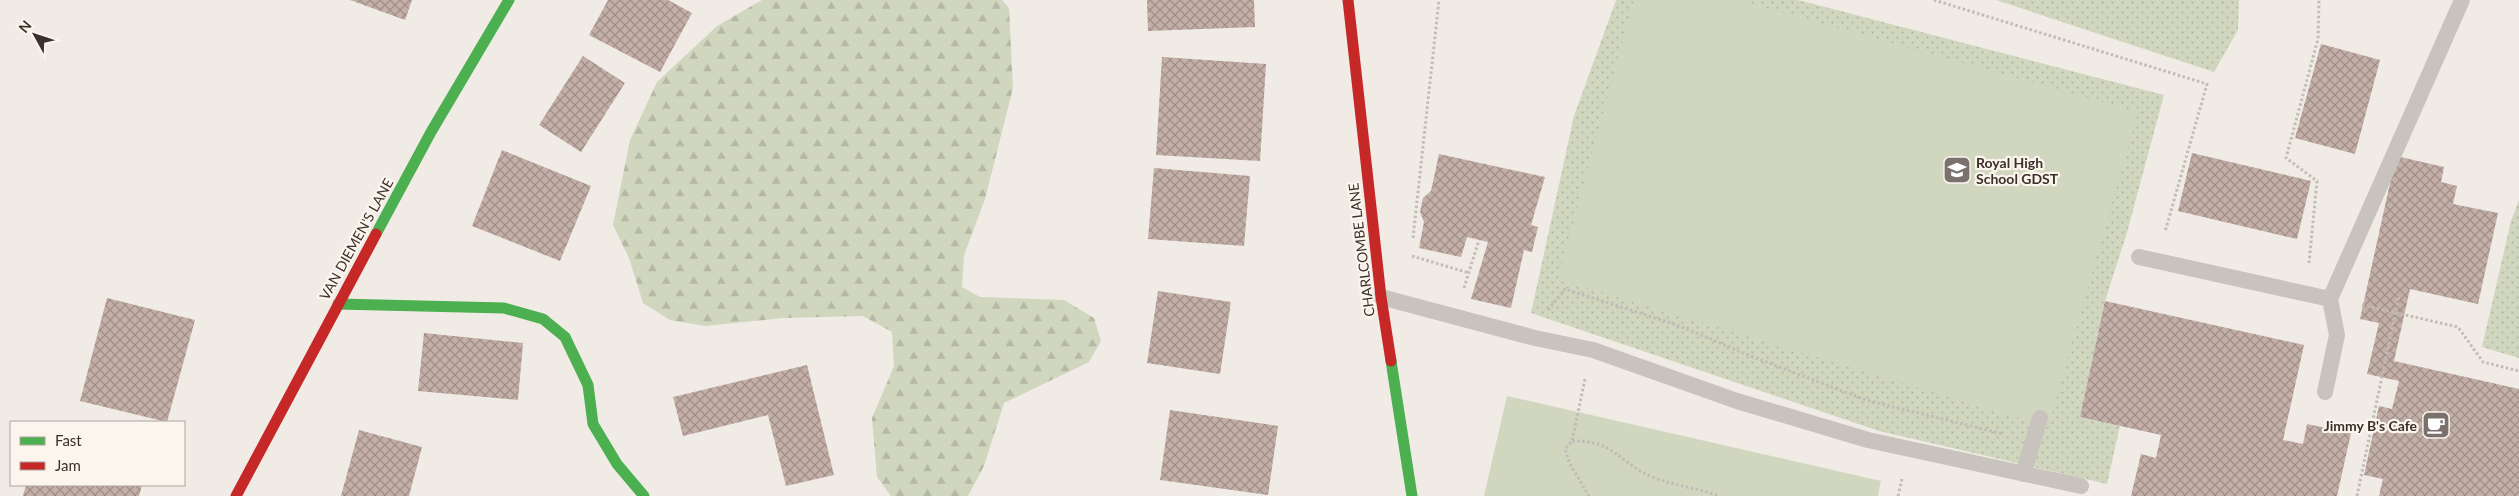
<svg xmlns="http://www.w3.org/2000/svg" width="2519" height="496" viewBox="0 0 2519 496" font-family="Lato,sans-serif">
  <defs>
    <pattern id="grass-dots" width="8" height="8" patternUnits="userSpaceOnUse" patternTransform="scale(1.25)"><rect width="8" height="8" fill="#d1d6bf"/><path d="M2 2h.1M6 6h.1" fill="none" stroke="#b4b8a4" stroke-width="1.8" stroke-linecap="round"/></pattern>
    <pattern id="forest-firs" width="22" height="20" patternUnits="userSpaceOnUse" patternTransform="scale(1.25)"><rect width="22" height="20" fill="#d1d6bf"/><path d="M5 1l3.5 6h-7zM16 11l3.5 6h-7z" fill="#b4b8a4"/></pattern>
    <pattern id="building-cross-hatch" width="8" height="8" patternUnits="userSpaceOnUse" patternTransform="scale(1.25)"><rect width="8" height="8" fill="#c3afa7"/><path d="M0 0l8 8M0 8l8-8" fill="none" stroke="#a08f88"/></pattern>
  </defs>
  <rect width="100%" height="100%" fill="#f0ebe5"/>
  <path fill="url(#grass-dots)" d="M 1616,0 L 1798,0 L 2164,95 L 2126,236 L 2105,301 L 2080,417 L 2120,426 L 2107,484 L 1879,431 L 1531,313 L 1574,116 Z
    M 1996,0 L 2239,0 L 2238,30 L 2214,72 Z
    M 2519,200 L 2519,358 L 2482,347 L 2511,221 Z"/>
  <path fill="url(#forest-firs)" d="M 762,0 L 1002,0 L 1009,8 L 1013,88 L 985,199 L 964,255 L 962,287 L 980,297 L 1064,300 L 1094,318 L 1101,341 L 1089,362 L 1004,403 L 984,466 L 968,496 L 891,496 L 877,477 L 872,418 L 894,366 L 892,332 L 863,316 L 783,318 L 705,326 L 670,320 L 643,303 L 629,258 L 613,225 L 630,140 L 657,82 L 717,26 Z"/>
  <path fill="#d1d6bf" d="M 1634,0 L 1739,0 L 2138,112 L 2048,427 L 1558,279 Z
    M 1507,396 L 1881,481 L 1878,496 L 1484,496 Z"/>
  <path fill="url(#building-cross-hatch)" d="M 350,0 L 412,0 L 405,20 Z
    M 608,0 L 668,0 L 692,13 L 660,72 L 589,35 Z
    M 1147,0 L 1254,0 L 1255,27 L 1148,31 Z
    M 2321,44 L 2380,60 L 2355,154 L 2295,138 Z
    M 583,56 L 625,83 L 581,152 L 539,125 Z
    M 1162,57 L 1266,64 L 1260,161 L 1156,155 Z
    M 502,150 L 591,186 L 560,261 L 472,226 Z
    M 2192,153 L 2311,181 L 2297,239 L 2178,211 Z
    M 1439,154 L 1545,177 L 1531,225 L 1538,227 L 1532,252 L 1524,250 L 1511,308 L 1471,299 L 1488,242 L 1467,237 L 1461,257 L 1419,248 L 1424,222 L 1420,212 L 1423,198 L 1431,191 Z
    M 2396,156 L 2444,167 L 2441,182 L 2457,186 L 2453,204 L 2498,213 L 2478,304 L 2410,289 L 2394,361 L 2519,389 L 2519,496 L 2379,496 L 2383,479 L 2364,475 L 2379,406 L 2392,409 L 2399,381 L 2367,374 L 2379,323 L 2360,319 Z
    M 1154,168 L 1250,176 L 1244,246 L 1148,239 Z
    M 1158,291 L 1231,302 L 1220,374 L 1147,363 Z
    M 107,298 L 195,320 L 167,422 L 80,401 Z
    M 2105,301 L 2304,345 L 2283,440 L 2303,444 L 2307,424 L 2351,433 L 2337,496 L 2131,496 L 2141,454 L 2156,458 L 2161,435 L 2080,417 Z
    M 424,333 L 523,343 L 518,400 L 418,391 Z
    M 807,365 L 834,475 L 786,486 L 768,415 L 683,436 L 673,397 Z
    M 1170,410 L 1278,426 L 1268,495 L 1160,480 Z
    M 359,430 L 422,447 L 409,496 L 341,496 Z
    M 26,485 L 142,485 L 139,496 L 23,496 Z"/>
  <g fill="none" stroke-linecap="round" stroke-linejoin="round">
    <path stroke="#c2bbb6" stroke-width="3" stroke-dasharray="2.5 2.5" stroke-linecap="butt" d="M 1934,0 L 2207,84 L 2165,232
      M 1413,238 L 1439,0
      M 1412,256 L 1469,273
      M 2309,263 L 2317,181 L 2286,158 L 2318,39 L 2319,0
      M 1464,288 L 1479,240
      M 2362,305 L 2458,327 L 2483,362 L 2519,371
      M 1548,310 L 1565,289 L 1677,325 L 1753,357 L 1866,400 L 2003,434
      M 1585,379 L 1572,441 L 1565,449 L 1570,464 L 1589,496
      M 1572,441 C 1616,440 1620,465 1655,478 C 1676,486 1698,488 1719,496
      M 1898,496 L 1902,479
      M 2357,496 L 2399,295"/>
    <path stroke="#c9c3be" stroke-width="16" d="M 2139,257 L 2330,299 L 2462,0
      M 1381,297 L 1535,338 L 1593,350 L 1737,401 L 1868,440 L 2081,486
      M 2325,392 L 2337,335 L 2330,299
      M 2023,474 L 2040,418"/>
    <path stroke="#4caf50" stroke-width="11" d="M 376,234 L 431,132 L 509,0
      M 338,304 L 504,308 L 543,319 L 565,337 L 588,385 L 593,424 L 617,464 L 644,496
      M 1391,361 L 1412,496"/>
    <path stroke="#c62828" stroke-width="11" d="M 1348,0 L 1381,297 L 1391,361
      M 236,496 L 376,234"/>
  </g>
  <defs>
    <symbol id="school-square" viewBox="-11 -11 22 22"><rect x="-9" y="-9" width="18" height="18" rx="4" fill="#7a716c" stroke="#fbf5ee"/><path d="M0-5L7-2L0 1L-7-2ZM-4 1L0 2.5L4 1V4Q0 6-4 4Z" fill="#fff"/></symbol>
    <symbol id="cafe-square" viewBox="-11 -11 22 22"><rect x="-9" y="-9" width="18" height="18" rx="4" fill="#7a716c" stroke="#fbf5ee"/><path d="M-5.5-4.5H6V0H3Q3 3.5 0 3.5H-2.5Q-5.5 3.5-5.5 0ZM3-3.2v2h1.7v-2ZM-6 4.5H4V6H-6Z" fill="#fff"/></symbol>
  </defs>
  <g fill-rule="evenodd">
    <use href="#school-square" x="1941" y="154" width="32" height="32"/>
    <use href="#cafe-square" x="2420" y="409" width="32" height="32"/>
  </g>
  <g text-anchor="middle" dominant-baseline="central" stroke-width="4.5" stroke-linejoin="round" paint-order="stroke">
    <g font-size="14" font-weight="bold" fill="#3b302b" stroke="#fbf5ee" text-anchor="start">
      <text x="1976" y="162">Royal High<tspan x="1976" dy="16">School GDST</tspan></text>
      <text x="2417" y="425" text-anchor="end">Jimmy B's Cafe</text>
    </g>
    <g font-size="14" fill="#3b302b" stroke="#fbf5ee">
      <text transform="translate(356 239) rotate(-61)">VAN DIEMEN'S LANE</text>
      <text transform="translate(1361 250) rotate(-97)">CHARLCOMBE LANE</text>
    </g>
  </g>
  <rect x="10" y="421" width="175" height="65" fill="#fbf5ee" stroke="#aea6a0"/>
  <rect x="20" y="437" width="25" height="8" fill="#4caf50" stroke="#aea6a0"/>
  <text x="55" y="446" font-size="15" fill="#3b302b">Fast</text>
  <rect x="20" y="462" width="25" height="8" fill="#c62828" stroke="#aea6a0"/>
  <text x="55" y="471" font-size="15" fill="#3b302b">Jam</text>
  <g transform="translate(35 35) rotate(310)" stroke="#fbf5ee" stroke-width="4" paint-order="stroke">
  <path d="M0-4L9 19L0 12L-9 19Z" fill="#3b302b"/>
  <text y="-8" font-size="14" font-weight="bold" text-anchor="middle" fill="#3b302b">N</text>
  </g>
</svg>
